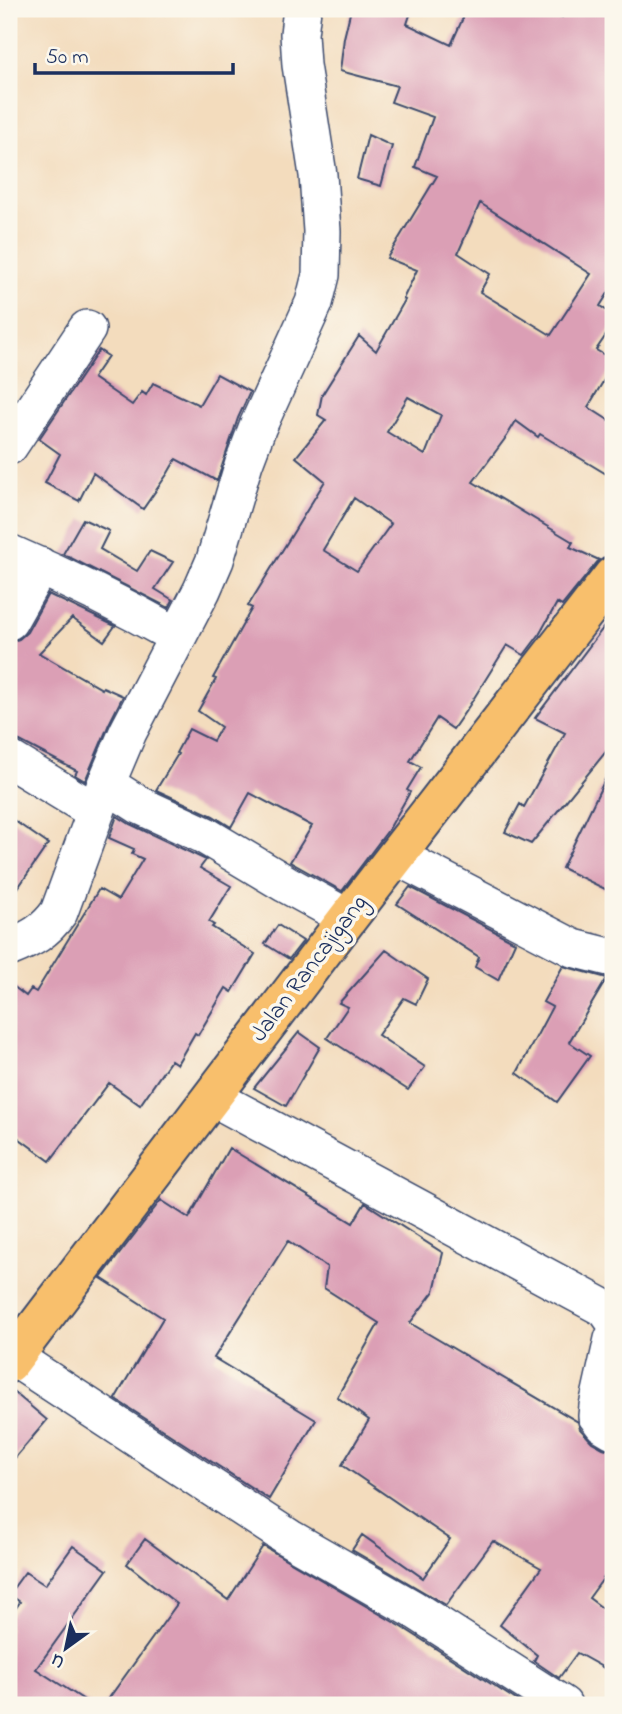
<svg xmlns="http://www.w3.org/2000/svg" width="622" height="1714" viewBox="0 0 622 1714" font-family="'Indie Flower',sans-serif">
  <rect width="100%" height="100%" fill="#fbf7ec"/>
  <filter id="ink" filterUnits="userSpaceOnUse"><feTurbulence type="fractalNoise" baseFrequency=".0143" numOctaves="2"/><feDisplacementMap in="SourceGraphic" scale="14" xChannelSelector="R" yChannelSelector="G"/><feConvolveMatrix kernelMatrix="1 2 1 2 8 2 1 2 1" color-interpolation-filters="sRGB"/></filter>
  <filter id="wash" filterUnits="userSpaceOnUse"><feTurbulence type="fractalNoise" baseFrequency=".00686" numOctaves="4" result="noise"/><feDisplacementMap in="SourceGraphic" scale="28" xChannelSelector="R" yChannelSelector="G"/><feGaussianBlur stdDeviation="1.57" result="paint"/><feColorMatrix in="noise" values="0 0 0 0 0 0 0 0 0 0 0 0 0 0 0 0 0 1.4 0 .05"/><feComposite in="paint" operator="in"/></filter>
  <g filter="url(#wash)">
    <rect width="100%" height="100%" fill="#f3dcbd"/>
    <g id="blocks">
      <path fill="#db9fb5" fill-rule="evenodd" d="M 351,9 L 412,9 L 407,24 L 451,45 L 467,9 L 545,9 L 562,17 L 566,9 L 613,9 L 613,288 L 612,287 L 600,306 L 613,315 L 613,325 L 596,350 L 613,360 L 613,365 L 588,407 L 613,423 L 613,478 L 540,434 L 538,437 L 516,421 L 507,436 L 473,482 L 573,542 L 570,547 L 599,560 L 562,606 L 557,603 L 539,635 L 524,655 L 507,645 L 469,706 L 453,729 L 437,718 L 410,761 L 421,767 L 407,790 L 410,792 L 389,829 L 342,891 L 290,862 L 312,826 L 250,793 L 231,827 L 213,816 L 156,790 L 178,754 L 176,753 L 189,729 L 213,741 L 221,727 L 198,711 L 216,679 L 213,678 L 252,608 L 248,606 L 325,481 L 296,457 L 326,420 L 318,415 L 322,395 L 359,336 L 376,351 L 405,300 L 403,299 L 417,270 L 387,258 L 437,176 L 415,167 L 433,117 L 391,102 L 397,86 L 340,71 L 344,38 ZM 480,203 L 591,274 L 551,335 L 480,292 L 490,274 L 458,253 ZM 408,397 L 441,415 L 425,455 L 387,432 ZM 354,498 L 391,524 L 357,571 L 323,550 Z
        M 368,135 L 392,146 L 381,186 L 357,179 Z
        M 99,350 L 108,356 L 93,378 L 132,405 L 142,392 L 146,395 L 153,383 L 199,405 L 217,374 L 250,392 L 238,418 L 217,481 L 176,459 L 168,473 L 143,509 L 93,473 L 79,501 L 45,483 L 60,454 L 39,439 Z
        M 83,519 L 109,531 L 100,549 L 137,571 L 150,551 L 173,562 L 155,589 L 173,600 L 169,608 L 63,554 Z
        M 48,594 L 115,626 L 104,641 L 72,618 L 39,653 L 102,689 L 103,687 L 123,696 L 109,724 L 85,781 L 75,775 L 77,771 L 20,741 L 9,738 L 9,642 L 19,639 L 27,632 Z
        M 613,615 L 613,743 L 531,844 L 505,832 L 520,804 L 524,807 L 565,733 L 535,718 Z
        M 613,763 L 613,893 L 562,868 Z
        M 117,816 L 130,824 L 206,860 L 200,868 L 231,886 L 209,922 L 214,925 L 212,927 L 255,954 L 232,992 L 226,988 L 198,1035 L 195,1033 L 177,1064 L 171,1060 L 140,1105 L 109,1083 L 50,1161 L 9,1131 L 9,983 L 26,996 L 31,989 L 36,992 L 99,889 L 118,900 L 143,859 L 132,854 L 134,849 L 109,838 Z
        M 9,817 L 48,844 L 9,901 Z
        M 410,887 L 515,942 L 498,980 L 475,967 L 479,957 L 397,904 Z
        M 278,925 L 303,941 L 289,959 L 265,944 Z
        M 386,950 L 428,979 L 416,1004 L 404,998 L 378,1035 L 425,1067 L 408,1090 L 327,1038 L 348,1007 L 339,1003 Z
        M 563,966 L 607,978 L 569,1042 L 590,1056 L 557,1102 L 517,1073 L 552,1007 L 543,1002 Z
        M 299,1032 L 320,1047 L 286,1106 L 254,1088 Z
        M 229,1148 L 353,1223 L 365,1203 L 443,1253 L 434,1291 L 410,1323 L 578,1422 L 580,1429 L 592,1442 L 603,1448 L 613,1451 L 613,1565 L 589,1598 L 613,1616 L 613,1673 L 577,1653 L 559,1678 L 534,1661 L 537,1655 L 500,1625 L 541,1568 L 493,1541 L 446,1605 L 352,1550 L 362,1535 L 423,1578 L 450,1539 L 342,1465 L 369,1420 L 337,1397 L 379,1323 L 324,1288 L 327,1267 L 288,1241 L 214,1358 L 316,1420 L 269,1499 L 115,1399 L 163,1318 L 101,1278 L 161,1200 L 189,1218 Z
        M 9,1388 L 47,1420 L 9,1465 Z
        M 145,1539 L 228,1600 L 263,1546 L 402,1627 L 524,1705 L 104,1705 L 177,1604 L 127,1564 Z
        M 73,1546 L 107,1570 L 36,1669 L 92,1705 L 20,1705 L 9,1698 L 9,1618 L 20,1602 L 9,1594 L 25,1572 L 45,1585 Z"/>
    </g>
  </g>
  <g filter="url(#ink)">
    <use href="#blocks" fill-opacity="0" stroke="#3b496c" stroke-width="2"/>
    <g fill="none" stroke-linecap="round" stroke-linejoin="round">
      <defs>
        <path id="minor" d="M 9,446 L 87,329
          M 9,553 C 67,578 122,605 177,636
          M 9,621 L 40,566
          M 9,759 L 96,812
          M 106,784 L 139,805 L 204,835 L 286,884 L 348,918
          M 396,856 L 573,948 L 613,958
          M 9,948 C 31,939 45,932 59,912 L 106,784 L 128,732 L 202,590 L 215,560 L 244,463 L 258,426 L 314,303 L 321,275 L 322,231 L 318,175 L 301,65 L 299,34 L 302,9
          M 212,1097 L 606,1309 L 613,1319
          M 613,1339 L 598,1406 L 597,1416 L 603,1424 L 613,1430
          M 13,1357 L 289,1538 L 413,1609 L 563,1705"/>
        <path id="major" d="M 9,1363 L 348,918 L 613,576"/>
      </defs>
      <use href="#minor" stroke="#3b496c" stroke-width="40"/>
      <use href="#major" stroke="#3b496c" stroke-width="42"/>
      <use href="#minor" stroke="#fff" stroke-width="37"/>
      <use href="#major" stroke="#f8bf6c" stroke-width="38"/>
    </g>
  </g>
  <g text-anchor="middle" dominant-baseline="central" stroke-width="7" stroke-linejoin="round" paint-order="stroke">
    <g font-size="24" fill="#1b2f5e" stroke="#fbf7ec">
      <text transform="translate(310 969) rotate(-53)">Jalan Rancajigang</text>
    </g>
  </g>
  <rect width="622" height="1714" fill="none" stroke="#fbf7ec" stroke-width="35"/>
  <g transform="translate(66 1648) rotate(213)" stroke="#fbf7ec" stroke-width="5" paint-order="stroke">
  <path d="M0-5L12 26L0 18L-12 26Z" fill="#1b2f5e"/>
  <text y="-10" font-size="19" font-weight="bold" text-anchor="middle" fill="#1b2f5e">U</text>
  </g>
  <path d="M35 63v10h198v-10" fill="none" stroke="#1b2f5e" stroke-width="3.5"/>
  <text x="46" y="63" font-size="21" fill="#1b2f5e" stroke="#fbf7ec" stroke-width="5" paint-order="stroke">50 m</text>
</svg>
